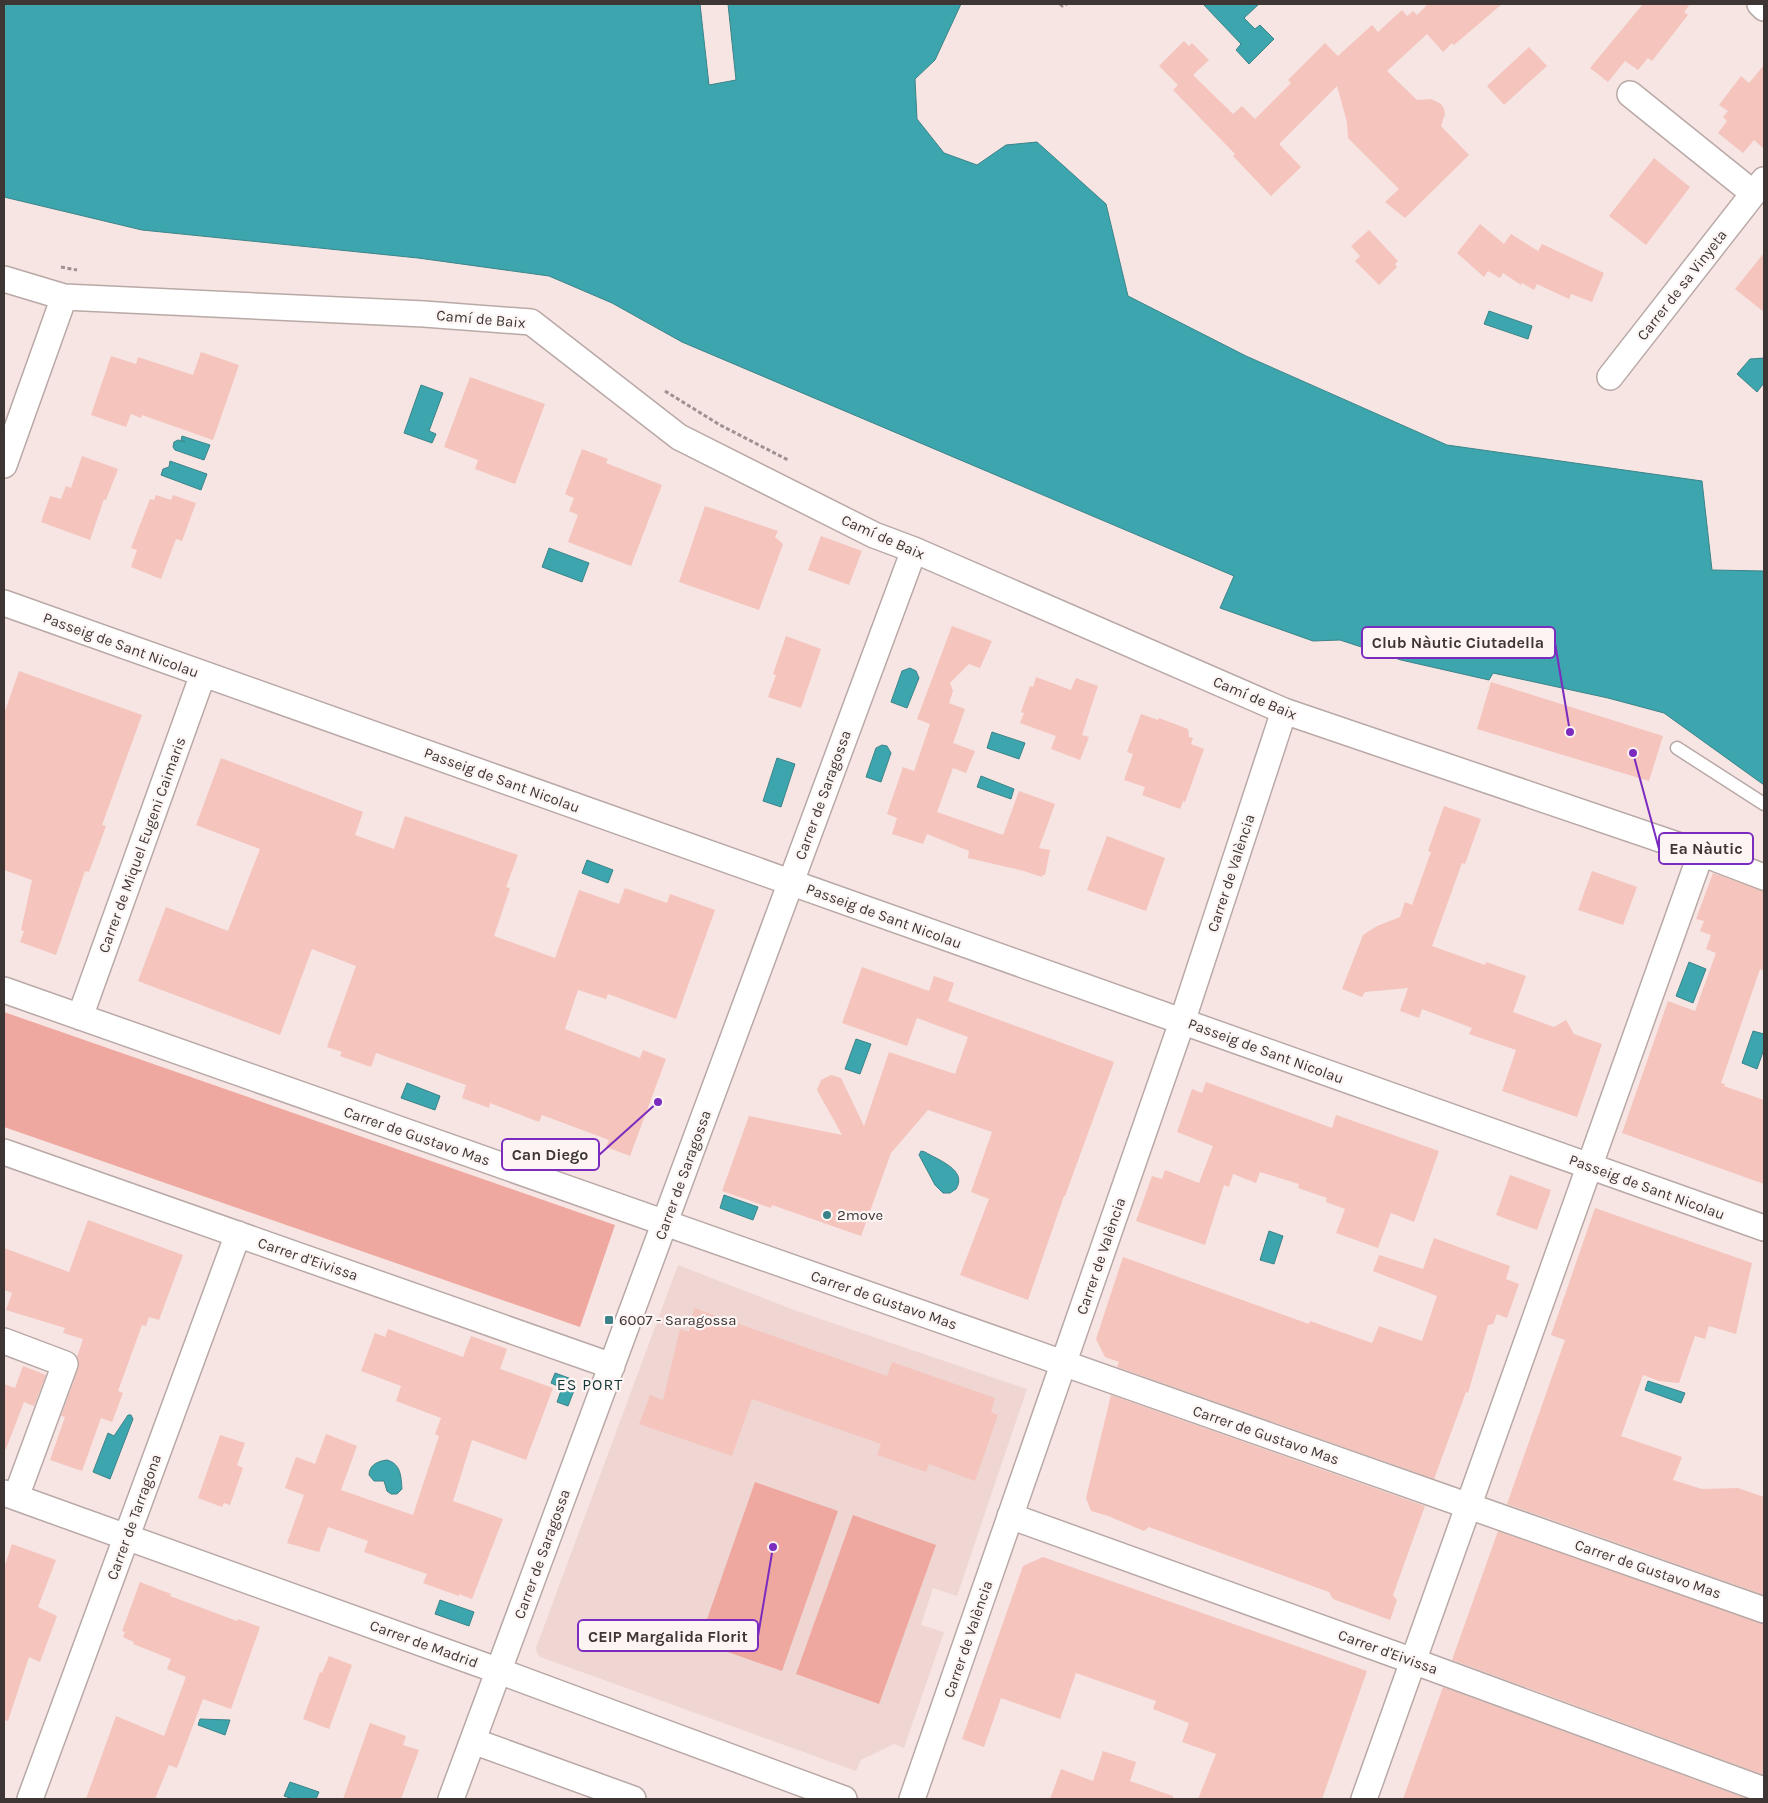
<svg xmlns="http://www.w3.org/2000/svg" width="1768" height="1803" viewBox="0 0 1768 1803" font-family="Karla,sans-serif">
  <rect width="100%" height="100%" fill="#f7e5e3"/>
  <path fill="#f0d6d2" d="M 678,1265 L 794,1310 L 1027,1389 L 957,1596 L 933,1588 L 921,1625 L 944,1632 L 904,1748 L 894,1744 L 861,1760 L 856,1771 L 540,1657 L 537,1653 L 536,1648 Z"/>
  <path fill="#eea89f" d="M 4,1012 L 615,1225 L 580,1327 L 4,1127 Z
    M 755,1482 L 838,1511 L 782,1671 L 699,1642 Z
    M 853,1515 L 936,1545 L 879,1704 L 796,1674 Z"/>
  <path fill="#3ca5ad" stroke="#3c8489" d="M 4,4 L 700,4 L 709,85 L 736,80 L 728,4 L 961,4 L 935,60 L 915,79 L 917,119 L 944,153 L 977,165 L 1006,145 L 1037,142 L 1106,204 L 1128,296 L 1246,356 L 1447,445 L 1702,481 L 1712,570 L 1764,571 L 1764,785 L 1664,713 L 1608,698 L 1493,673 L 1489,680 L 1401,660 L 1340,640 L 1313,641 L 1220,608 L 1234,576 L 682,342 L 612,303 L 549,276 L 418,258 L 142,230 L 4,197 Z
    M 1203,4 L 1259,4 L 1244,18 L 1255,29 L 1260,25 L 1274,39 L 1249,64 L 1236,50 L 1241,44 Z
    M 1489,311 L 1532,326 L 1528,339 L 1484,324 Z
    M 1764,358 L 1764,383 L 1757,392 L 1737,374 L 1750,359 Z
    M 421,385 L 443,393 L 429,431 L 436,434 L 432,443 L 404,433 Z
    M 182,436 L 210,445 L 204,460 L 175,450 L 173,447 L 174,442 L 178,440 L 185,442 L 181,440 Z
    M 170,461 L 207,474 L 201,490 L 161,475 L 163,469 L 169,467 Z
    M 549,548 L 589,563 L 582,582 L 542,567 Z
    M 910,668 L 916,671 L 919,678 L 907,708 L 891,702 L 902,671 Z
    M 992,732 L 1025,743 L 1019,759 L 987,748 Z
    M 882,745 L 887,746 L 891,753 L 881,782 L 866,777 L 876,748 Z
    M 777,758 L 795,764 L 781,807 L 763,801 Z
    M 981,776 L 1014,789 L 1011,799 L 977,787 Z
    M 587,860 L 613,870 L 608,883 L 582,873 Z
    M 1689,962 L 1706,969 L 1693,1003 L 1676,996 Z
    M 1753,1031 L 1764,1034 L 1764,1049 L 1757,1069 L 1742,1063 Z
    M 856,1039 L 871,1044 L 860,1074 L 845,1069 Z
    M 407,1083 L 440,1096 L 435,1110 L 401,1098 Z
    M 921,1151 L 925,1152 C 938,1160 968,1170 956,1189 L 950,1193 L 943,1193 L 935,1185 L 919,1155 Z
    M 724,1195 L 758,1207 L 753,1220 L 720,1208 Z
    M 1269,1231 L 1283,1236 L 1274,1264 L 1260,1260 Z
    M 555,1373 L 569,1378 L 575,1388 L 568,1406 L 557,1402 L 562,1388 L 551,1383 Z
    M 1648,1381 L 1685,1393 L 1681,1403 L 1645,1390 Z
    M 128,1415 L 131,1415 L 133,1419 L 110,1479 L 93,1472 L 108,1433 L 114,1436 Z
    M 387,1460 C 401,1464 401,1476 402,1489 L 397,1494 L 391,1494 L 387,1491 L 384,1481 L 374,1481 L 369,1475 C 369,1465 378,1461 387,1460 Z
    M 440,1600 L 474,1612 L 469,1626 L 435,1614 Z
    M 200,1719 L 230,1720 L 225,1735 L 198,1725 Z
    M 290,1782 L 319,1792 L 316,1799 L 293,1799 L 284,1796 Z"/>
  <path fill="#f4c4bd" d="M 1428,4 L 1502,4 L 1454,45 L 1452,43 L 1443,52 L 1427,34 L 1387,71 L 1417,100 L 1431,99 L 1441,104 L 1444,109 L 1445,114 L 1441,126 L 1469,155 L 1405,218 L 1385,202 L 1399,189 L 1348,138 L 1347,122 L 1337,86 L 1279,144 L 1301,167 L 1271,196 L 1233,156 L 1235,154 L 1173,90 L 1178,85 L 1159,66 L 1184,41 L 1189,46 L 1192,43 L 1209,60 L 1193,75 L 1233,114 L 1242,106 L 1255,119 L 1291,83 L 1288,80 L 1325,43 L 1338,56 L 1372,25 L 1378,32 L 1402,10 L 1407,16 L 1413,11 L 1417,15 Z
    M 1643,4 L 1690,4 L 1684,12 L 1688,15 L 1652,61 L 1648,58 L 1638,70 L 1625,61 L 1608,82 L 1590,68 Z
    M 1529,47 L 1547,66 L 1504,105 L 1487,86 Z
    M 1764,65 L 1764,149 L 1754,140 L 1743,153 L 1718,133 L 1727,121 L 1723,117 L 1728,111 L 1719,105 L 1741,76 L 1749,83 Z
    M 1654,158 L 1690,187 L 1646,245 L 1609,216 Z
    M 1480,224 L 1504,244 L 1511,234 L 1538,251 L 1542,244 L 1604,273 L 1592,302 L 1571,294 L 1569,299 L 1537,284 L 1534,290 L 1522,283 L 1521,285 L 1503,273 L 1500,278 L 1488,271 L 1484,277 L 1457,253 Z
    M 1369,230 L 1398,261 L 1395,264 L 1397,267 L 1379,285 L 1355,261 L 1360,256 L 1351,246 Z
    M 1764,253 L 1764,312 L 1735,289 Z
    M 201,352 L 239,365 L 213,440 L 142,415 L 141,418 L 131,414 L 126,427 L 91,415 L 111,356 L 136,364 L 138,357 L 193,375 Z
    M 470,377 L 545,404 L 515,484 L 475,469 L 478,460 L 444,447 Z
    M 582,449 L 608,459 L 606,463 L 662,485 L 631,566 L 568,542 L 578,515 L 569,511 L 574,498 L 565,494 Z
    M 82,456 L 118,469 L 106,500 L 104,499 L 90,540 L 41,522 L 50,496 L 61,499 L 66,486 L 71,488 Z
    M 156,495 L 171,500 L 173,495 L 196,503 L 182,541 L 176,539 L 161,579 L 131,567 L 137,550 L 131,548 L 150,499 L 154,500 Z
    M 705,506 L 778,531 L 775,537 L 783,544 L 759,610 L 679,582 Z
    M 821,536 L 862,551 L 849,585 L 808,570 Z
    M 952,626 L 992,641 L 980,668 L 969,664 L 950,683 L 953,691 L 949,703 L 965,709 L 953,743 L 975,751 L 966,773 L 953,768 L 937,812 L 1003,835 L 1019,791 L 1055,804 L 1039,848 L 1050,850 L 1045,875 L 1042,875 L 1042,877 L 1024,871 L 968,858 L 969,851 L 927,834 L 923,844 L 892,834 L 897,818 L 887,814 L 903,767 L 914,771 L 930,724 L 917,719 Z
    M 786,636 L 821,649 L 801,708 L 768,697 L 776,675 L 773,674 Z
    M 19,671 L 142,715 L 102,825 L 106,826 L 89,872 L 85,871 L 56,955 L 20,942 L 24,931 L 21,930 L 32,880 L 4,870 L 4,714 Z
    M 1036,677 L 1071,690 L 1076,678 L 1098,686 L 1082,735 L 1089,737 L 1080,760 L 1051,749 L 1056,736 L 1020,723 L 1024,713 L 1021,712 L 1030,686 L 1033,687 Z
    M 1491,682 L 1663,736 L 1649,781 L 1477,729 Z
    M 1141,714 L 1158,720 L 1159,718 L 1188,729 L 1189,737 L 1193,738 L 1191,744 L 1204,749 L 1185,802 L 1183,801 L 1180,809 L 1142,795 L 1145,787 L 1124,780 L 1133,754 L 1127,752 Z
    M 221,758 L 363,812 L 355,835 L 394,849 L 405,816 L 518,855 L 506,887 L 510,888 L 494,936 L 555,958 L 579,890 L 619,904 L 625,888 L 667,903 L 670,894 L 715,910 L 676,1019 L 608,994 L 606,999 L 578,990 L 565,1029 L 640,1058 L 643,1050 L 666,1059 L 630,1156 L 606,1147 L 609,1140 L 542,1115 L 539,1122 L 490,1103 L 489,1108 L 462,1098 L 466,1085 L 376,1053 L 371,1067 L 340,1056 L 342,1052 L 327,1047 L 356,966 L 312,949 L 280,1035 L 138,981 L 166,907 L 228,931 L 260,849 L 196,825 Z
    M 1444,806 L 1481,819 L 1465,864 L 1462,863 L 1432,946 L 1485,965 L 1486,962 L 1526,976 L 1513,1012 L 1554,1027 L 1566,1020 L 1574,1034 L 1602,1044 L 1577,1117 L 1502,1091 L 1516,1050 L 1469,1034 L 1472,1028 L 1422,1009 L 1419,1018 L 1400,1011 L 1408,988 L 1365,992 L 1362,997 L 1342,989 L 1363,935 L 1377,926 L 1400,917 L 1405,902 L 1412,905 L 1431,852 L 1428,851 Z
    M 1107,836 L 1165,858 L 1146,911 L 1087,890 Z
    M 1592,871 L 1637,887 L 1623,925 L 1578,910 Z
    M 1713,873 L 1764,891 L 1764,971 L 1760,969 L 1721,1083 L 1725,1084 L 1724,1086 L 1764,1100 L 1764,1184 L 1622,1133 L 1668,1001 L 1695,1011 L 1716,953 L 1706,949 L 1711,935 L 1700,931 L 1704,921 L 1696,919 Z
    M 862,967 L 929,991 L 934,976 L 954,983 L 948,1001 L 1114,1062 L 1065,1196 L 1064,1196 L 1028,1300 L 960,1275 L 989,1199 L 971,1192 L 992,1132 L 928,1110 L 891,1153 L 861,1236 L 772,1205 L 771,1208 L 722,1191 L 749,1116 L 842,1135 L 817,1090 L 821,1080 L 831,1075 L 841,1078 L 864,1126 L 889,1052 L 955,1074 L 968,1037 L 917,1018 L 907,1046 L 842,1023 Z
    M 1206,1082 L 1332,1128 L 1336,1115 L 1439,1151 L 1414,1222 L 1391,1213 L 1378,1248 L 1336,1233 L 1345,1209 L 1326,1202 L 1327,1198 L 1298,1188 L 1299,1184 L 1260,1172 L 1256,1183 L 1233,1174 L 1229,1187 L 1224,1185 L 1205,1245 L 1136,1221 L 1152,1176 L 1162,1179 L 1165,1170 L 1199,1183 L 1213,1146 L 1177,1132 L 1192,1089 L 1202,1093 Z
    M 1510,1175 L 1551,1190 L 1537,1230 L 1496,1215 Z
    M 1595,1208 L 1752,1263 L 1736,1334 L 1709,1326 L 1705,1339 L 1695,1336 L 1679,1383 L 1659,1381 L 1643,1375 L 1621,1436 L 1682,1457 L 1673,1480 L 1702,1489 L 1738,1488 L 1764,1497 L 1764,1595 L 1507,1504 L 1565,1340 L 1551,1335 Z
    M 88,1220 L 183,1255 L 159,1320 L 149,1317 L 146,1326 L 142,1325 L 118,1391 L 123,1393 L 112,1422 L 101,1418 L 82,1471 L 50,1460 L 65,1417 L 61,1416 L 78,1369 L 79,1362 L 77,1357 L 83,1339 L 63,1333 L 65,1328 L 6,1310 L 12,1293 L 4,1290 L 4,1248 L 69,1272 Z
    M 1434,1238 L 1510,1266 L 1506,1279 L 1519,1284 L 1507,1318 L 1497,1314 L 1493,1324 L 1488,1325 L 1468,1393 L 1466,1392 L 1434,1479 L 1117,1367 L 1119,1362 L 1105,1357 L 1096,1339 L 1123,1257 L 1309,1324 L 1310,1321 L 1372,1343 L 1379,1326 L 1422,1341 L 1437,1296 L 1373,1271 L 1379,1255 L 1423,1269 Z
    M 694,1308 L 887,1376 L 892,1362 L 995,1398 L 991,1412 L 998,1415 L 975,1481 L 929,1464 L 926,1472 L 877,1455 L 881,1444 L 752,1399 L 732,1456 L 639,1424 L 650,1395 L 663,1400 L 680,1329 L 689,1332 Z
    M 388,1329 L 463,1357 L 471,1336 L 507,1349 L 500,1369 L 553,1388 L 526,1460 L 472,1440 L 453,1501 L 503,1519 L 472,1599 L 459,1594 L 459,1596 L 423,1583 L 427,1574 L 364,1552 L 368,1541 L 328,1527 L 319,1552 L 287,1543 L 304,1495 L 285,1488 L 296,1457 L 315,1464 L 326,1434 L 357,1446 L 341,1490 L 413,1515 L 439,1436 L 435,1434 L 441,1418 L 396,1401 L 401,1386 L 361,1371 L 375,1333 L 385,1337 Z
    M 23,1366 L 46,1375 L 34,1406 L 24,1402 L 6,1449 L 4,1449 L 4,1384 L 15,1388 Z
    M 1111,1395 L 1425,1506 L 1393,1595 L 1397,1600 L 1390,1620 L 1333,1599 L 1329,1592 L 1149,1527 L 1144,1531 L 1108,1516 L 1091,1511 L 1086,1498 Z
    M 220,1435 L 245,1443 L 237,1465 L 243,1468 L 230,1505 L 224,1503 L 222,1507 L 198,1498 Z
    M 1498,1531 L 1764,1624 L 1764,1775 L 1452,1660 Z
    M 12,1544 L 56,1560 L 38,1607 L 57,1616 L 40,1662 L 29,1657 L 8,1721 L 4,1720 L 4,1568 Z
    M 1043,1557 L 1367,1671 L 1322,1799 L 1198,1799 L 1216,1754 L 1182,1742 L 1189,1723 L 1153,1709 L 1156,1701 L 1076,1673 L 1060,1719 L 1001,1698 L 984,1747 L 962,1739 L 1023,1566 Z
    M 140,1582 L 171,1594 L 170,1596 L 237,1621 L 238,1619 L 260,1627 L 231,1709 L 203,1699 L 177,1768 L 169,1765 L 155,1799 L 86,1799 L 116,1716 L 164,1736 L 186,1677 L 167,1669 L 171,1659 L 133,1644 L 134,1642 L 123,1637 L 125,1632 L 122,1631 Z
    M 329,1656 L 352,1665 L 329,1729 L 303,1719 L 320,1672 L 322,1673 Z
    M 1443,1687 L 1748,1799 L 1403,1799 Z
    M 370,1723 L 406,1736 L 403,1745 L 419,1750 L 401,1799 L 343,1799 Z
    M 1103,1751 L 1136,1762 L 1130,1781 L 1173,1796 L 1173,1799 L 1050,1799 L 1061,1769 L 1093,1781 Z"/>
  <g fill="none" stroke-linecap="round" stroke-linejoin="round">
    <defs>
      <path id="service" d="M 1677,748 L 1764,804"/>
      <path id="minor" d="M 1760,4 L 1764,8
        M 1630,94 L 1753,193
        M 4,279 L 64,297 L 424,314 L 531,322 L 679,437 L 874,535 L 914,550 L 1284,711 L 1701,853 L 1764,877
        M 1610,377 L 1764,180
        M 4,465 L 64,297
        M 4,603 L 1764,1228
        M 4,990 L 1764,1610
        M 80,1017 L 203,674
        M 4,1152 L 612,1366
        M 4,1341 L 65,1364 L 16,1497
        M 4,1493 L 499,1671 L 844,1799
        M 1010,1516 L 1413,1661 L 1764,1790
        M 473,1741 L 633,1799
        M 30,1799 L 238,1234
        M 451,1799 L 914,550
        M 912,1799 L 1182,1022 L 1284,711
        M 1364,1799 L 1701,853"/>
    </defs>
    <use href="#service" stroke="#b9a9a6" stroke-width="15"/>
    <use href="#minor" stroke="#b9a9a6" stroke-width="28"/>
    <path stroke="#9e9190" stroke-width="3" stroke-dasharray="4 2.5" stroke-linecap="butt" d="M 1060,4 L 1062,6 L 1067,4
      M 61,267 L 77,270
      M 665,391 L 720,425 L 788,460"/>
    <use href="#service" stroke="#fff" stroke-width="12"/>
    <use href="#minor" stroke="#fff" stroke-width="25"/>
  </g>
  <g fill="#3a8287" stroke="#fdf5f4" stroke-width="2">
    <circle cx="827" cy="1215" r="5"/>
    <rect x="604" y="1315" width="10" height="10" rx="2.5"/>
  </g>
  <g text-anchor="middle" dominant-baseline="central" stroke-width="4.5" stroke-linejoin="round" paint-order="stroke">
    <g font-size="15" fill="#3d3635" stroke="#fdf5f4">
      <text transform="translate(1682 285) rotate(-52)">Carrer de sa Vinyeta</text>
      <text transform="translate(481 319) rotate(5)">Camí de Baix</text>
      <text transform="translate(883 537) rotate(24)">Camí de Baix</text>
      <text transform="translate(121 645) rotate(20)">Passeig de Sant Nicolau</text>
      <text transform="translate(1255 698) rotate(23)">Camí de Baix</text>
      <text transform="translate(502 780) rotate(20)">Passeig de Sant Nicolau</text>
      <text transform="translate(823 795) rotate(-70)">Carrer de Saragossa</text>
      <text transform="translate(142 845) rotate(-70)">Carrer de Miquel Eugeni Caimaris</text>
      <text transform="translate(1231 873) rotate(-72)">Carrer de València</text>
      <text transform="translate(884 916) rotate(20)">Passeig de Sant Nicolau</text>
      <text transform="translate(1266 1051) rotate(20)">Passeig de Sant Nicolau</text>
      <text transform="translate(417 1136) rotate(19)">Carrer de Gustavo Mas</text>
      <text transform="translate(683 1175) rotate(-70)">Carrer de Saragossa</text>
      <text transform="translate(1647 1187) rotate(20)">Passeig de Sant Nicolau</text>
      <text transform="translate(1101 1256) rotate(-71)">Carrer de València</text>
      <text transform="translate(308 1259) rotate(19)">Carrer d'Eivissa</text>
      <text transform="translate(884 1300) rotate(19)">Carrer de Gustavo Mas</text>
      <text transform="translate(1266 1435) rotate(19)">Carrer de Gustavo Mas</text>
      <text transform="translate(134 1517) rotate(-70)">Carrer de Tarragona</text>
      <text transform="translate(542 1554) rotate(-70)">Carrer de Saragossa</text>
      <text transform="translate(1648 1569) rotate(19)">Carrer de Gustavo Mas</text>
      <text transform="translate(968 1639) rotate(-71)">Carrer de València</text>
      <text transform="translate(424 1644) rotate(20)">Carrer de Madrid</text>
      <text transform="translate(1388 1652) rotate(20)">Carrer d'Eivissa</text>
    </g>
    <g font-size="15" fill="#3d3635" stroke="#fdf5f4" text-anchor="start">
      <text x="837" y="1215">2move</text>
      <text x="619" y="1320">6007 - Saragossa</text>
    </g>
    <g font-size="16" letter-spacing="1" fill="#143739" stroke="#fdf5f4">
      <text x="590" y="1384">ES PORT</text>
    </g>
  </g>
  <path fill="none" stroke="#7b2cbf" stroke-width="2" d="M1570 732L1555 643M1633 753L1659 849M658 1102L599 1155M773 1547L758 1636"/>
  <g fill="#7b2cbf" stroke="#fdf5f4" stroke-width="2">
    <circle cx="1570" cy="732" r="5"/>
    <circle cx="1633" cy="753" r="5"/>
    <circle cx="658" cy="1102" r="5"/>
    <circle cx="773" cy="1547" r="5"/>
  </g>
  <g fill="#fdf5f4" stroke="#7b2cbf" stroke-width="2">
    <rect x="1362" y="627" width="193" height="31" rx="5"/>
    <rect x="1659" y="833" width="94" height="31" rx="5"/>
    <rect x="502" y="1139" width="97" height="31" rx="5"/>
    <rect x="578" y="1620" width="180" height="31" rx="5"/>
  </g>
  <g font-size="16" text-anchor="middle" font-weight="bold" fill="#3d3635">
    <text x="1458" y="648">Club Nàutic Ciutadella</text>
    <text x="1706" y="854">Ea Nàutic</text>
    <text x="550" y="1160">Can Diego</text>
    <text x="668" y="1642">CEIP Margalida Florit</text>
  </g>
  <rect width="1768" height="1803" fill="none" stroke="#3d3635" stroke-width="10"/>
</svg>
